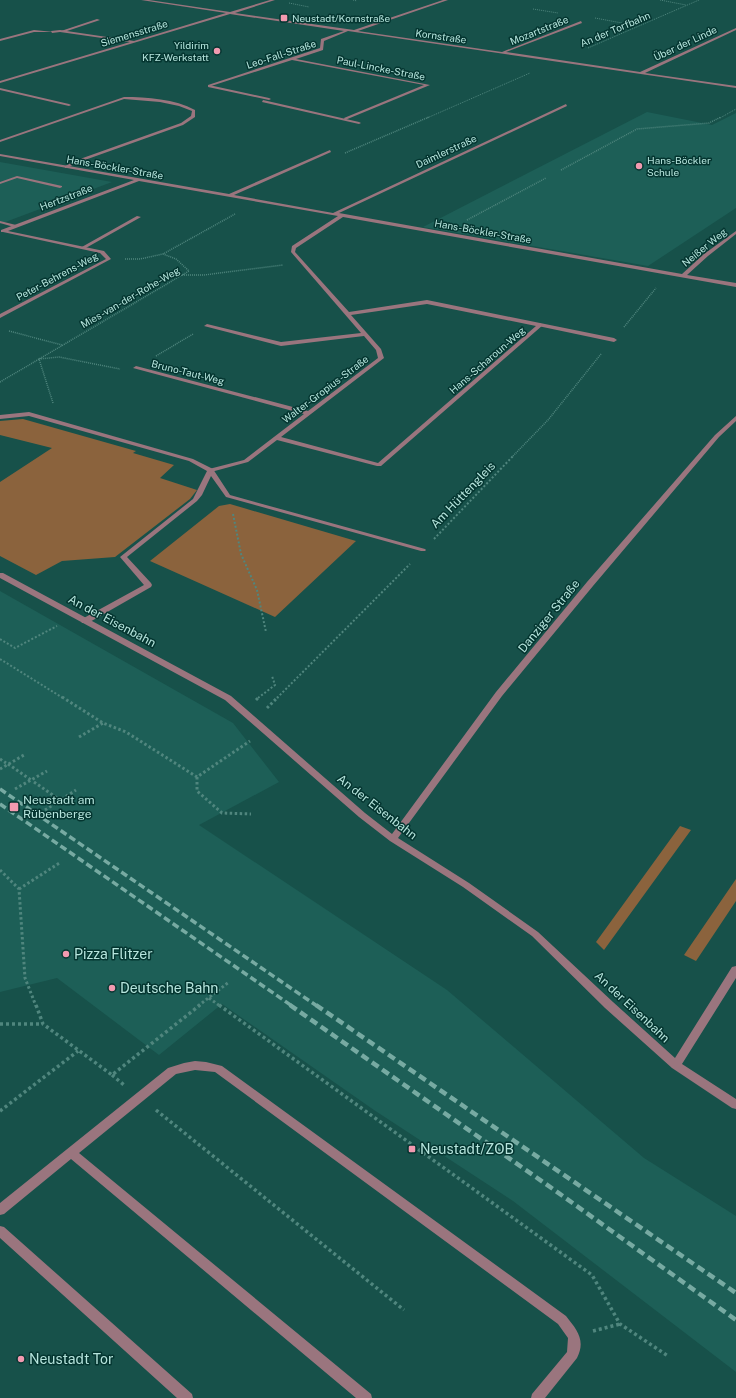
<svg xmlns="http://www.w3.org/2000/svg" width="736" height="1398" viewBox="0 0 736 1398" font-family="'Public Sans',sans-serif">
  <rect width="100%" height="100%" fill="#17514a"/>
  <path fill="#1d5f57" d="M 647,112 L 712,125 L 736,113 L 736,208 L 648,266 L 423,227 Z
    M 0,162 L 112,182 L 0,224 Z
    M 0,591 L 233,723 L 279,782 L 199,825 L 447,990 L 644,1158 L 736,1216 L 736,1372 L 513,1201 L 374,1110 L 222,1004 L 159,1055 L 57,978 L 0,992 Z"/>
  <path fill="#8b633d" d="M 23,419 L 136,451 L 133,453 L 174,465 L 160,478 L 197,490 L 190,499 L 115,557 L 62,561 L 36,575 L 0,556 L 0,482 L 52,448 L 0,435 L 0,421 Z
    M 230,504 L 356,541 L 275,617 L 150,561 L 219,506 Z
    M 680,826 L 691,830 L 604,950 L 596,942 Z
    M 736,879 L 736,901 L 696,961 L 684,955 Z"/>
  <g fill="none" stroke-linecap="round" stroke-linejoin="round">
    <path stroke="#50867e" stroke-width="1" stroke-dasharray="1 1" stroke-linecap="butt" d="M 353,0 L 357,1
      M 660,0 L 686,5
      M 289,3 L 309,7
      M 533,9 L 558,13
      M 595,18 L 622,23
      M 588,48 L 699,0
      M 427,118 L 530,73
      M 720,118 L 736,109"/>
    <path stroke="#50867e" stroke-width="1.5" stroke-dasharray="1 1" stroke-linecap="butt" d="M 345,153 L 429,117
      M 561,170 L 637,129 L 709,123 L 721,117
      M 467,220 L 546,178
      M 125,259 L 140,259 L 163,254 L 235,214
      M 182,275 L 204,275 L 283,265
      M 624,327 L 656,288
      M 9,331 L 62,345
      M 156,356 L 193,334
      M 0,382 L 189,271 L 176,259 L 163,254
      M 53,403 L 39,359 L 59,357 L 120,369
      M 513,456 L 548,420 L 601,354"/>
    <path stroke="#50867e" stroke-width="2" stroke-dasharray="2 2" stroke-linecap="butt" d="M 233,514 L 241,554 L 257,590 L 266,632
      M 434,539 L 514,455
      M 0,639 L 15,648 L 57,626
      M 0,659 L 63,698
      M 258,698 L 275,685 L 272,676
      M 277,698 L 410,564"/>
    <path stroke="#50867e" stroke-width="3" stroke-dasharray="2.5 2.5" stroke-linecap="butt" d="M 62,697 L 103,723 L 126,732 L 197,777 L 250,741
      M 256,700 L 259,697
      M 267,708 L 278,697
      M 79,737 L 103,723
      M 0,759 L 6,763
      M 8,764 L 31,780
      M 0,769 L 24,755
      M 197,777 L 197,791 L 222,813 L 251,814
      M 34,782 L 60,800
      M 15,789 L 47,771
      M 45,810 L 76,790
      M 0,870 L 19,889 L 25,978 L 36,1006
      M 19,889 L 61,862
      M 209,998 L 220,1006
      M 198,1006 L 229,982"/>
    <path stroke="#50867e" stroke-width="3.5" stroke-dasharray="3 3" stroke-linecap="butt" d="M 36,1005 L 43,1024 L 112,1075 L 200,1005
      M 219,1005 L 592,1275 L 620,1324 L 668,1356
      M 0,1024 L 43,1024
      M 112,1075 L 124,1085
      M 156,1110 L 404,1310
      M 0,1111 L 78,1051
      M 593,1331 L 620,1324"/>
    <path fill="#9a757e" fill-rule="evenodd" d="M 97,19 L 100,20 L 64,32 L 61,31 Z
      M 34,30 L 54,32 L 34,32 L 0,41 L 0,39 Z
      M 209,85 L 269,98 L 271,99 L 269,100 L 208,87 Z
      M 0,88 L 69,104 L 71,105 L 69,106 L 0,90 Z
      M 124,97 C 147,97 175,99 195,110 L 195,117 L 183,125 L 82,161 L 66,168 L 65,168 L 65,166 L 80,159 L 181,123 L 191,116 L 192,111 L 179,106 L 160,102 L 124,99 L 0,142 L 0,140 Z
      M 263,100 L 359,122 L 361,123 L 359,124 L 262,102 Z
      M 17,176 L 62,186 L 62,187 L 60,188 L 17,178 L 0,184 L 0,182 Z
      M 137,216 L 141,217 L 84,249 L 80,248 Z
      M 0,221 L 16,225 L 16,226 L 14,227 L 0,223 Z
      M 540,323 L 614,338 L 617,340 L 614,342 L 538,326 L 537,325 Z
      M 29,412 L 193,459 L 213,469 L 230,495 L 425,549 L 426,550 L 425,551 L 421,551 L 226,497 L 211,476 L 202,495 L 197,501 L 127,557 L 151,583 L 152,585 L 151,587 L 88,623 L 82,623 L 81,621 L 82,619 L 144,585 L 120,557 L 193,499 L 207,471 L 189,461 L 29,416 L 0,419 L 0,415 Z
      M 195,1061 L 206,1062 L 222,1066 L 566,1316 C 577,1330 586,1340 577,1358 L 545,1398 L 531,1398 L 532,1394 L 567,1352 L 568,1338 L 558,1324 L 215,1072 L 195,1070 L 176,1074 L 79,1153 L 371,1394 L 372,1398 L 356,1398 L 71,1159 L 4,1214 L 0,1215 L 0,1203 L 168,1068 L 184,1063 Z
      M 0,1226 L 4,1227 L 192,1394 L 193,1398 L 177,1398 L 0,1238 Z"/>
    <path fill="#9a757e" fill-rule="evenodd" d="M 141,0 L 149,0 L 230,12 L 270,0 L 275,0 L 235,13 L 354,30 L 443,0 L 448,0 L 358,31 L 502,52 L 581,21 L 582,23 L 506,52 L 640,72 L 736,28 L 736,30 L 645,73 L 736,86 L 736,88 L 348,31 L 324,41 L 323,50 L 296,59 L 430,85 L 345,120 L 344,118 L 424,85 L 292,60 L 208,87 L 208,85 L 320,48 L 321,39 L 344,31 L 230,14 L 0,83 L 0,81 L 130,42 L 60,32 L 52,33 L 51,31 L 60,30 L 134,41 L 226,13 Z
      M 566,104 L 567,106 L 339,213 L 682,274 L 704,254 L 736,231 L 736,234 L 708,256 L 687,275 L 736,283 L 736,287 L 343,217 L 296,248 L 295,252 L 349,312 L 427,300 L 540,323 L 543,325 L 381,466 L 377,466 L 277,440 L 248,462 L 211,472 L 209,471 L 209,469 L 244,460 L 304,414 L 133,368 L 136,366 L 308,411 L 378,358 L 376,350 L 364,336 L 281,346 L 204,326 L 207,324 L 281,342 L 361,333 L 291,252 L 292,246 L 338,216 L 139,181 L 8,231 L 104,251 L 111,259 L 0,318 L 0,314 L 106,259 L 100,253 L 3,232 L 1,232 L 1,230 L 134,180 L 0,156 L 0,154 L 229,194 L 330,150 L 331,152 L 234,195 L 333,213 ZM 427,304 L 536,326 L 378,463 L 281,437 L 384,358 L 381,349 L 351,315 Z
      M 736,416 L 736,421 L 719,437 L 593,586 L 502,696 L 398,838 L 469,883 L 538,932 L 613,1002 L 675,1058 L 732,967 L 736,966 L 736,978 L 682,1064 L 736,1099 L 736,1109 L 732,1108 L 672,1068 L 605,1008 L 532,936 L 463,887 L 390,841 L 359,817 L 225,700 L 0,578 L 0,573 L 3,573 L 231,696 L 365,813 L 392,834 L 496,692 L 587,582 L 715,435 Z"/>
    <path stroke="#77aaa2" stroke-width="3.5" stroke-dasharray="7 3.5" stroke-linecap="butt" d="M 0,789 L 317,1006
      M 0,804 L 292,1006"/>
    <path stroke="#77aaa2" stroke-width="4.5" stroke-dasharray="8 4.5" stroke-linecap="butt" d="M 290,1005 L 553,1189 L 736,1320
      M 316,1005 L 736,1293"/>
  </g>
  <g fill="#f29ab0" stroke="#043530" stroke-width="1.5">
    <rect x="280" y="14" width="8" height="8" rx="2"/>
    <circle cx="217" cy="51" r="4"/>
    <circle cx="639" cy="166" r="4"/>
    <rect x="9" y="802" width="10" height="10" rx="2"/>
    <circle cx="66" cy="954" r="4"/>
    <circle cx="112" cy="988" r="4"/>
    <rect x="408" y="1145" width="8" height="8" rx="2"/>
    <circle cx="21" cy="1359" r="4"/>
  </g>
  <g text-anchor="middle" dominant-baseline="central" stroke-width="3" stroke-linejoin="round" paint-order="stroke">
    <g font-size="10" fill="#b6e5dd" stroke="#043530" text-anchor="start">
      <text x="292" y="18">Neustadt/Kornstraße</text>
      <text x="209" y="45" text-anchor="end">Yildirim<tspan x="209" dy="12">KFZ-Werkstatt</tspan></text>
      <text x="647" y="160">Hans-Böckler<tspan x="647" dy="12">Schule</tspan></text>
    </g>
    <g font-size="10" fill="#b6e5dd" stroke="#043530">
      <text transform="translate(615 29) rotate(-23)">An der Torfbahn</text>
      <text transform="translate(539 30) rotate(-22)">Mozartstraße</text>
      <text transform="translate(134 33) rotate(-17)">Siemensstraße</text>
      <text transform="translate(441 36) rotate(8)">Kornstraße</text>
      <text transform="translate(685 43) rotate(-25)">Über der Linde</text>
      <text transform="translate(281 54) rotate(-18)">Leo-Fall-Straße</text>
      <text transform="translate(381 68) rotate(11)">Paul-Lincke-Straße</text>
      <text transform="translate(446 151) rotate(-25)">Daimlerstraße</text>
      <text transform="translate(115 167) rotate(10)">Hans-Böckler-Straße</text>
      <text transform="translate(66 197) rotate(-21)">Hertzstraße</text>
      <text transform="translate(483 231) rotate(10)">Hans-Böckler-Straße</text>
      <text transform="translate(704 247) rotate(-39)">Neißer Weg</text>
      <text transform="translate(57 276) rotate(-28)">Peter-Behrens-Weg</text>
      <text transform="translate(130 297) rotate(-30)">Mies-van-der-Rohe-Weg</text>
      <text transform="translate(487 360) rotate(-41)">Hans-Scharoun-Weg</text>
      <text transform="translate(188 372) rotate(14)">Bruno-Taut-Weg</text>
      <text transform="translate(325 389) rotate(-37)">Walter-Gropius-Straße</text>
    </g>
    <g font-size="12" fill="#b6e5dd" stroke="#043530">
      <text transform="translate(463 495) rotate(-46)">Am Hüttengleis</text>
      <text transform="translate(549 616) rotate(-51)">Danziger Straße</text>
      <text transform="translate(112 621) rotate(28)">An der Eisenbahn</text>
      <text transform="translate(377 807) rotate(38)">An der Eisenbahn</text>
      <text transform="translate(632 1007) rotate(43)">An der Eisenbahn</text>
    </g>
    <g font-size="12" fill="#b6e5dd" stroke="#043530" text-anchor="start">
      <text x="23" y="800">Neustadt am<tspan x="23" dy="14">Rübenberge</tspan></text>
    </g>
    <g font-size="14" fill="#b6e5dd" stroke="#043530" text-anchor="start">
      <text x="74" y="954">Pizza Flitzer</text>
      <text x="120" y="988">Deutsche Bahn</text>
      <text x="420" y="1149">Neustadt/ZOB</text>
      <text x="29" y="1359">Neustadt Tor</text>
    </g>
  </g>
</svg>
